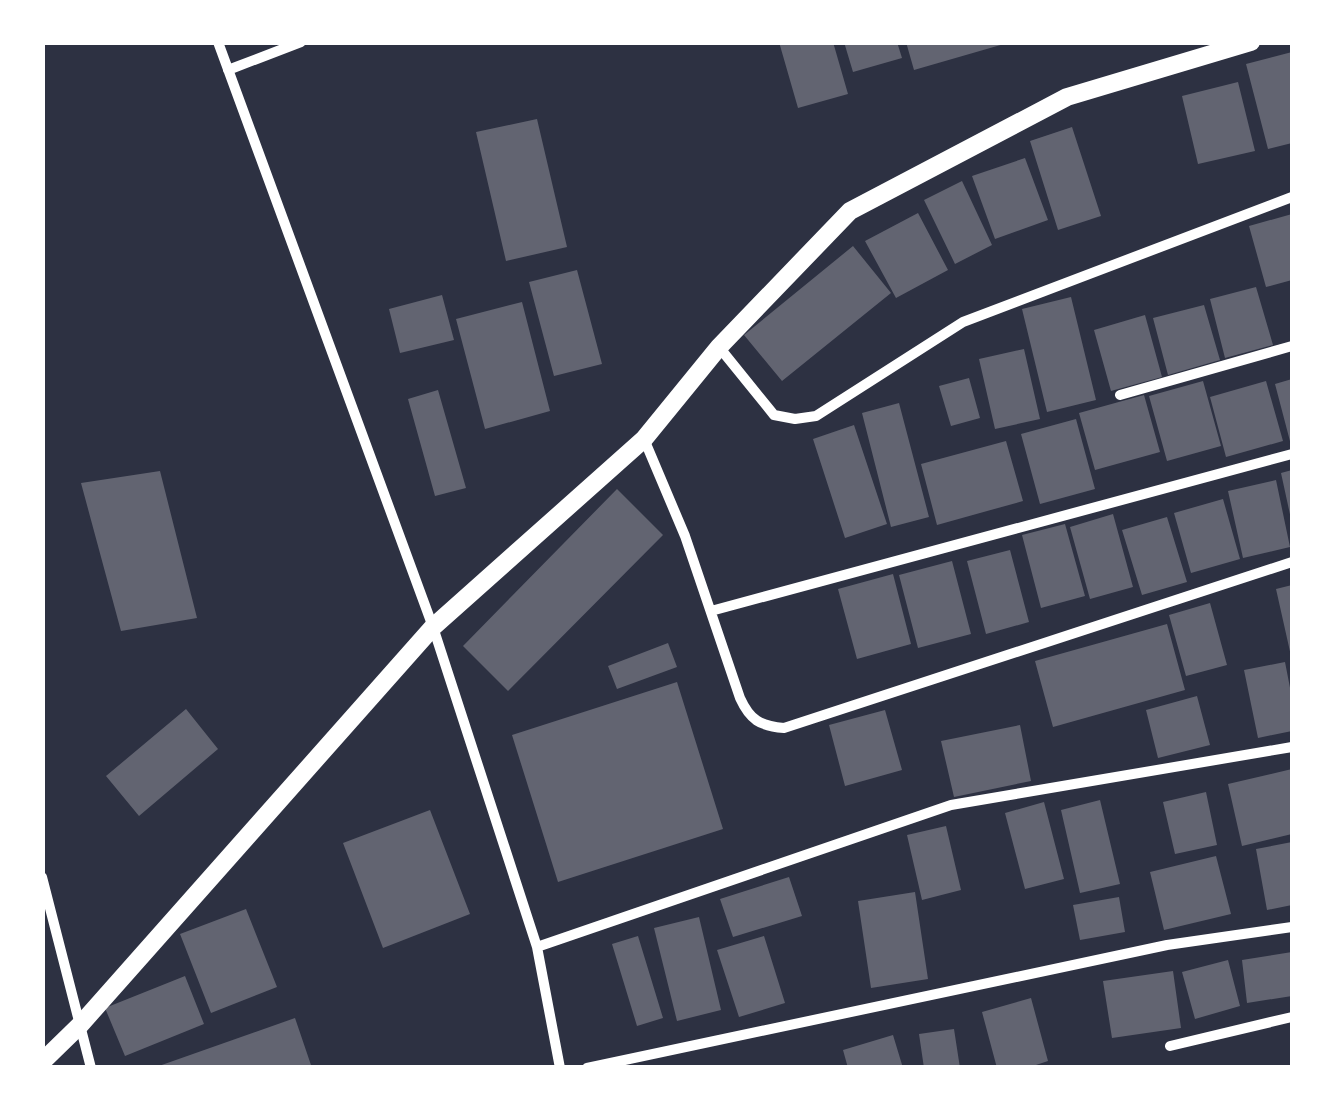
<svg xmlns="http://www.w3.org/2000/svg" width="1335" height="1110" viewBox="0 0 1335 1110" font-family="Cabin,sans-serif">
  <rect width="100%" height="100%" fill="#2d3142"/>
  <path fill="#626471" d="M 779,42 L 833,42 L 848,94 L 798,108 Z
    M 844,42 L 897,42 L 902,58 L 853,72 Z
    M 906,42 L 1004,42 L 1004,44 L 914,70 Z
    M 1292,52 L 1292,143 L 1268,149 L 1246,64 Z
    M 1238,82 L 1255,151 L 1198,164 L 1182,96 Z
    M 537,119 L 567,247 L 506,261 L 476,132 Z
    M 1072,127 L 1101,216 L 1058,230 L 1030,141 Z
    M 1025,158 L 1048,220 L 995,239 L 972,176 Z
    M 962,181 L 992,245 L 955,264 L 924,200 Z
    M 918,213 L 948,270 L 896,298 L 865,241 Z
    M 1292,214 L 1292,280 L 1266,287 L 1249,226 Z
    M 853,246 L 891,293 L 782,381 L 744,335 Z
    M 577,270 L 602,364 L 554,376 L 529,282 Z
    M 1256,287 L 1273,345 L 1225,358 L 1210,299 Z
    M 442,295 L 454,340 L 400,353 L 389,309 Z
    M 1071,297 L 1096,400 L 1047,412 L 1022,309 Z
    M 522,302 L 550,411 L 485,429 L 456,319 Z
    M 1204,305 L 1220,360 L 1168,375 L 1153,318 Z
    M 1145,315 L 1162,377 L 1111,391 L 1094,330 Z
    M 1024,349 L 1040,419 L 995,429 L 979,359 Z
    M 969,378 L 980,418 L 951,426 L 939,386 Z
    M 1292,379 L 1292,445 L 1291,445 L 1275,384 Z
    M 1203,381 L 1221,446 L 1167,461 L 1149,396 Z
    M 1266,381 L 1283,441 L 1226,457 L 1210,397 Z
    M 438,390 L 466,488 L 435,496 L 408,399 Z
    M 1144,395 L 1160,452 L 1095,470 L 1079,413 Z
    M 899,403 L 929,517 L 891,527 L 862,413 Z
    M 1076,419 L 1095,489 L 1040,504 L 1021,434 Z
    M 854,425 L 887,524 L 845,538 L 813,439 Z
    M 1006,441 L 1023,501 L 937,525 L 921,464 Z
    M 1292,470 L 1292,519 L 1291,519 L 1281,473 Z
    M 160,471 L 197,618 L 121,631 L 81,483 Z
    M 1276,480 L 1290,547 L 1243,558 L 1228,491 Z
    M 617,489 L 663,535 L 508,691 L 463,646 Z
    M 1223,499 L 1240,559 L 1191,573 L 1174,513 Z
    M 1113,514 L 1133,587 L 1090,599 L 1070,527 Z
    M 1167,517 L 1187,582 L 1142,595 L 1122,530 Z
    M 1065,524 L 1085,596 L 1041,608 L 1022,535 Z
    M 1010,550 L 1029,622 L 986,634 L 967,561 Z
    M 952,561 L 971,634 L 918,648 L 899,575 Z
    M 893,574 L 911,644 L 857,659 L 838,589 Z
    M 1292,585 L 1292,656 L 1291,656 L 1276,589 Z
    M 1210,603 L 1227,665 L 1186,676 L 1169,615 Z
    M 1167,624 L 1185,690 L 1053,727 L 1035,661 Z
    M 668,643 L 677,667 L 617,689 L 608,666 Z
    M 1285,662 L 1292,698 L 1292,731 L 1258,738 L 1244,670 Z
    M 677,682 L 723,829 L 558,882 L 512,735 Z
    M 1197,696 L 1210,745 L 1158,758 L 1146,710 Z
    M 186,709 L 218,749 L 139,816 L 106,776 Z
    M 885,710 L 902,770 L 845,786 L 829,725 Z
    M 1020,725 L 1031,781 L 954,797 L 941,741 Z
    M 1292,769 L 1292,834 L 1242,846 L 1228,784 Z
    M 1206,792 L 1217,845 L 1175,854 L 1163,802 Z
    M 1100,800 L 1120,884 L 1080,893 L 1061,810 Z
    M 1044,802 L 1064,879 L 1025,889 L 1005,813 Z
    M 430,810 L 470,914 L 383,948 L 343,843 Z
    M 946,826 L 961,890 L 922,900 L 907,835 Z
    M 1292,842 L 1292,905 L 1267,910 L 1256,849 Z
    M 1216,856 L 1231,914 L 1164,930 L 1150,872 Z
    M 789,877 L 802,916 L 733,937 L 720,899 Z
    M 915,892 L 928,979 L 871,988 L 858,901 Z
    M 1119,897 L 1125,932 L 1080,940 L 1073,905 Z
    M 246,909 L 277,987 L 211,1013 L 180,934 Z
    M 699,917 L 721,1010 L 677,1021 L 654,928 Z
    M 638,936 L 663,1018 L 637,1026 L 612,944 Z
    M 764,936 L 785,1003 L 739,1017 L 717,950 Z
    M 1292,952 L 1292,996 L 1247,1003 L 1242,960 Z
    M 1228,960 L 1240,1006 L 1195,1019 L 1182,972 Z
    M 1173,971 L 1181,1028 L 1112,1038 L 1103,981 Z
    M 185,976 L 204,1024 L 125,1056 L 105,1008 Z
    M 1031,998 L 1048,1061 L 1027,1068 L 997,1068 L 982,1012 Z
    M 295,1018 L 312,1068 L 156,1068 L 156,1067 Z
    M 954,1029 L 960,1068 L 924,1068 L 919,1034 Z
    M 893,1035 L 903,1068 L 848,1068 L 843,1050 Z"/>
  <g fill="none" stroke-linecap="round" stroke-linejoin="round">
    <path stroke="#fff" stroke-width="10" d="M 218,42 L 433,627 L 537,947 L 560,1068
      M 228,70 L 301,42
      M 719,347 L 774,415 L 795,419 L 816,416 L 963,322 L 1292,197
      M 1120,395 L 1292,346
      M 644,439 L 685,536 L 740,698 C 750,720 760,726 784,728 L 1292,562
      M 711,611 L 1292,454
      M 42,877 L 91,1068
      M 537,947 L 951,805 L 1292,747
      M 1170,1046 L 1292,1017
      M 587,1068 L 1167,945 L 1292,927"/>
    <path stroke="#fff" stroke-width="18" d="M 42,1062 L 81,1024 L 433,627 L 644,439 L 719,347 L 850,211 L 1067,97 L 1251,42"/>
  </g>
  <rect width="1335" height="1110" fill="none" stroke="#ffffff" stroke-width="90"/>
</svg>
